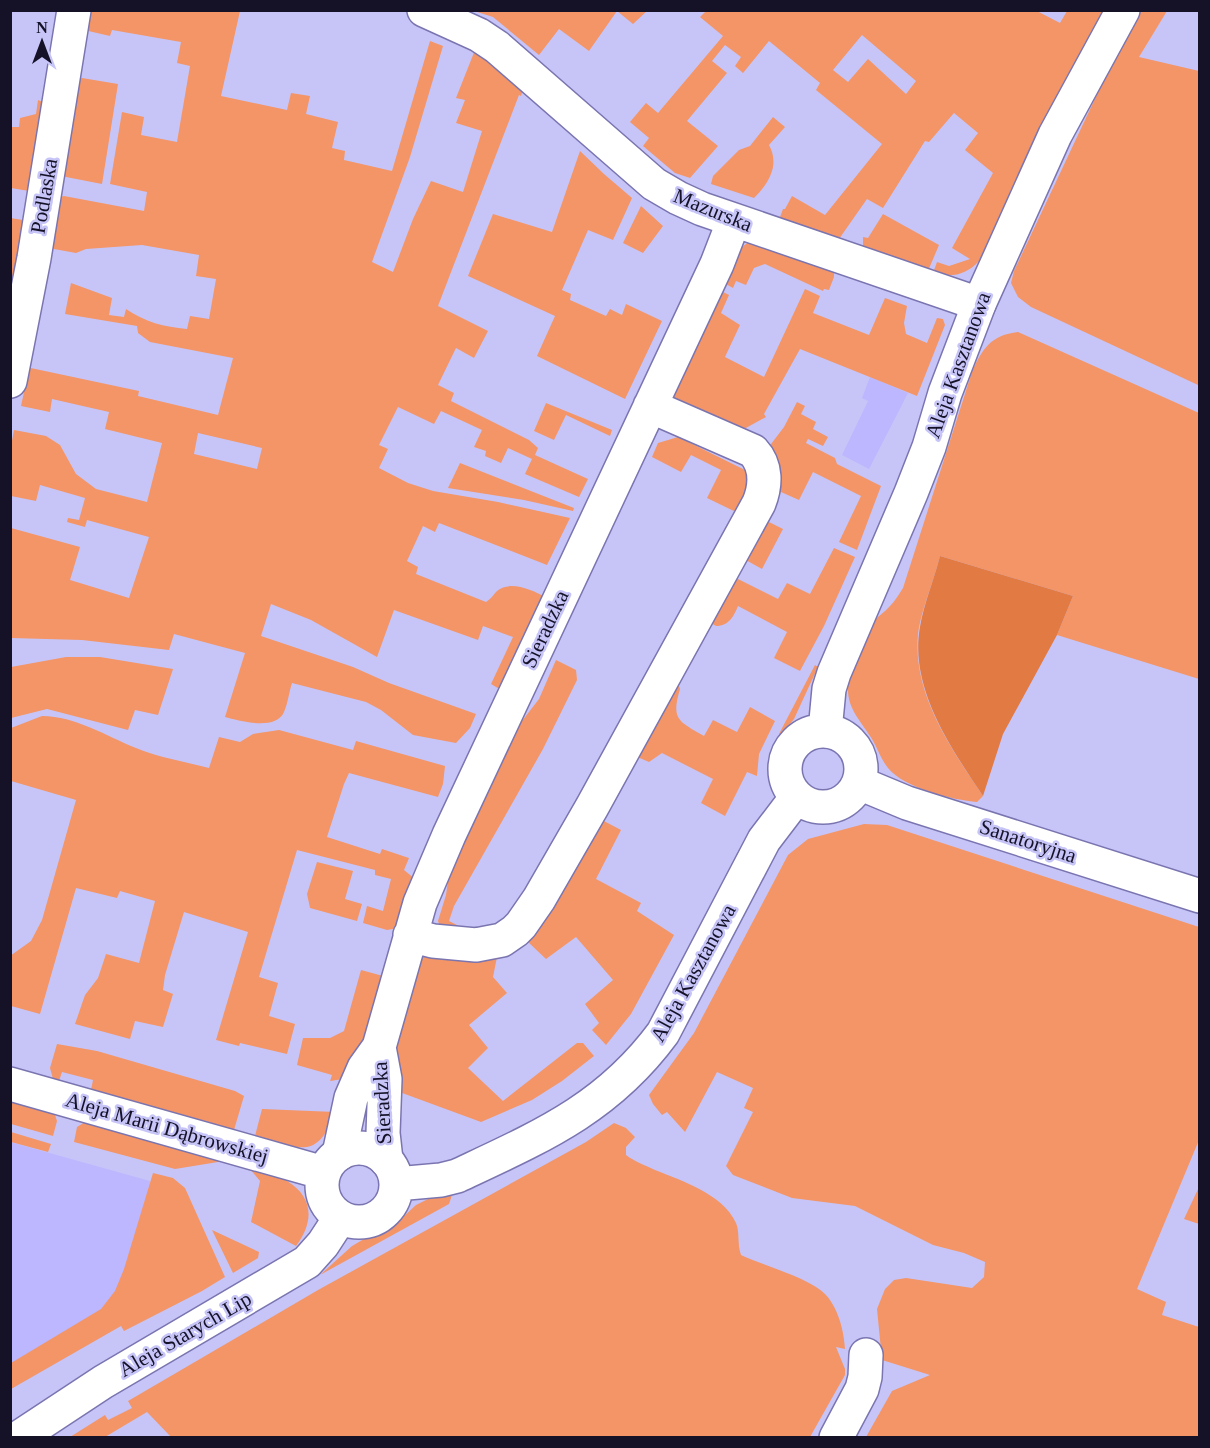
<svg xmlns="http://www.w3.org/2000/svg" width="1210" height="1448" viewBox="0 0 1210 1448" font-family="'Times New Roman',serif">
  <rect width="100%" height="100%" fill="#c7c5f8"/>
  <path fill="#bcb7fe" d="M 870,377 L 908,393 L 869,469 L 842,455 L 868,401 L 862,398 Z
    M 10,1142 L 150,1181 L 146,1311 L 11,1389 Z"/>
  <path fill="#f39566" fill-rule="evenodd" d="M 1035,10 L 1060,23 L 1067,11 L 1105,11 L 1092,31 L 1022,169 L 979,261 C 966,275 952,278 933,273 L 937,262 L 949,266 L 970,259 L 952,248 L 993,173 L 965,150 L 978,133 L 954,113 L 929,142 L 925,141 L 883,208 L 867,199 L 839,239 L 779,220 L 783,209 L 785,209 L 792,196 L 825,215 L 882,144 L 816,90 L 820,83 L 769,41 L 743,73 L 735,66 L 741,57 L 725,45 L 712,61 L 727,73 L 687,121 L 718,146 L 690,178 L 675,173 L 643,146 L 649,138 L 630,122 L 646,103 L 658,113 L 723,36 L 700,17 L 706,11 ZM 862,35 L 916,81 L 906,94 L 868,59 L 848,82 L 833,70 Z
    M 87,11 L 240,11 L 221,96 L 287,110 L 291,93 L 310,96 L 306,114 L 338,122 L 332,148 L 345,151 L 344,160 L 392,171 L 430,41 L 443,46 L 410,157 L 372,262 L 393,272 L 413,219 L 431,181 L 463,192 L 482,131 L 456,123 L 465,100 L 456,98 L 475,50 L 524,87 L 521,96 L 519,95 L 438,306 L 488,331 L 474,358 L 456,348 L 438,385 L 454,393 L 451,401 L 529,440 L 538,448 L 535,455 L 588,479 L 579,497 L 525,474 L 532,459 L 508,448 L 501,463 L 485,456 L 486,451 L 474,447 L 482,430 L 441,411 L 434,424 L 398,407 L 379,445 L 388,449 L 379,468 L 408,483 L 433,491 L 498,502 L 570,518 L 547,565 L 439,523 L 435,532 L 423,526 L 407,561 L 418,567 L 416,574 L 486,602 C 491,599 493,595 497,591 C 510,580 532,590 545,597 L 501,690 L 491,684 L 513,637 L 483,626 L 478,640 L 394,610 L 377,657 L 311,620 L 271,604 L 261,636 L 353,667 L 389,683 L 476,714 L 470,728 L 456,743 L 413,735 L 381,710 L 366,702 L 292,683 C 289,692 288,703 284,712 C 276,731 240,721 225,717 L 245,653 L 174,634 L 169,650 L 82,640 L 11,638 L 11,528 L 80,547 L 70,580 L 129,598 L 149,537 L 87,520 L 85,527 L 67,522 L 68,518 L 79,520 L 85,498 L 40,485 L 36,501 L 11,496 L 11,446 L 14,430 L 46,436 L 60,445 L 76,474 L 96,489 L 147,502 L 162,443 L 105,429 L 109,412 L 52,399 L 50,412 L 21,406 L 24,392 L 21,391 L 26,367 L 139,391 L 138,396 L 218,415 L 233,358 L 150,342 L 138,333 L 137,326 L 65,314 L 71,283 L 112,298 L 109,315 L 124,317 L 126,309 C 145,322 164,327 187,329 L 190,316 L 209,319 L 216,279 L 196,276 L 199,255 L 142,245 L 86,249 L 76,253 L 54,249 L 49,244 L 57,198 L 64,196 L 144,211 L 147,192 L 110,184 L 122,112 L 144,117 L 141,135 L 177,142 L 190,66 L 177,63 L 181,42 L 112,30 L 110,36 L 84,30 ZM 198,433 L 262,448 L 257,469 L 194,454 Z
    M 474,11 L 647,10 L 647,11 L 633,24 L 617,11 L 589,51 L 559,29 L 539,55 L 493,17 Z
    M 1140,11 L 1167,11 L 1139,57 L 1199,71 L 1198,385 L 1031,307 L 1018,297 L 1011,283 L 1014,271 L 1117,52 Z
    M 76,77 L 118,84 L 102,184 L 61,176 Z
    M 38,100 L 47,104 L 29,191 L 11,188 L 11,127 L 19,127 L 20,118 L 36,114 Z
    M 773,117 L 785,127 L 769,145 C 780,165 769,183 754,198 L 711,184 L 713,176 L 739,150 L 750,146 Z
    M 580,151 L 604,174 L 632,198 L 613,240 L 588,230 L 562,290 L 571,294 L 570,300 L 606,316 L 610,309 L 622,315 L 626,304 L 662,321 L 625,399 L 537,356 L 555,316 L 468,276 L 493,214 L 552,232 Z
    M 641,206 L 663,226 L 643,253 L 623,243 Z
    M 883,214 L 939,245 L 928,271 L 863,249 L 863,237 L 868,238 Z
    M 10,218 L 23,220 L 28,225 L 10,317 Z
    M 750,241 L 834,269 L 834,277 L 829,290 L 824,289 L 823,291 L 765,264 L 754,268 L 746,285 L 736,281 L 733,288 L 724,283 L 742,247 Z
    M 805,289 L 820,296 L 813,313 L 869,335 L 885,298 L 907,306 L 904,323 L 906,334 L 927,343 L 937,318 L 943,319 L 945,325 L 917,396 L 800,349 L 764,414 L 766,417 L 735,434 L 677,407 L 671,396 L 721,291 L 729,295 L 721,313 L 740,325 L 725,357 L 764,377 Z
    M 1018,332 L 1199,413 L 1199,679 L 1057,635 L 1073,596 L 940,556 C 934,580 924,603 919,627 C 909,689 950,747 983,796 L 977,802 C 953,800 904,788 888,768 C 880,758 877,746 870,736 C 860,720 847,708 848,687 C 849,671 864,635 873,622 C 878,616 885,612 890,606 C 895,601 899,594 903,588 L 972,372 C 982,349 991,335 1018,332 Z
    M 797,402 L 805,406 L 801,414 L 816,422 L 813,429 L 828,437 L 823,446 L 808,439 L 806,443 L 835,458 L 837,464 L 881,486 L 857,550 L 839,542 L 861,496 L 813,472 L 799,500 L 781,492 L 779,494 L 773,491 L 768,448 L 784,427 Z
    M 546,403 L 612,430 L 610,436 L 566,415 L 554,440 L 534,431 Z
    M 678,437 L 745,470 L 751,489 L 738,513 L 707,498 L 721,470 L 691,455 L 681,472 L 652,457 L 658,443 Z
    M 460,463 L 574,508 L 573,511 L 524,500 L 448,488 Z
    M 765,520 L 783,529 L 762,569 L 744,559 Z
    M 834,548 L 855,557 L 824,626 L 800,671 L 774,658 L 787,632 L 738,606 C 734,616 729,626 716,626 L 711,623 L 734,577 L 778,599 L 787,583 L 810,594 Z
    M 66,657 L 100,657 L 173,669 L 158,715 L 135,710 L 128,730 L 47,709 L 11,718 L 11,667 Z
    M 556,660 L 576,670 L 577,680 L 543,749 L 454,906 L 449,921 L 461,927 L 456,934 L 440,927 L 438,921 L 446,895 L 449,874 L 515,730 L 539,699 Z
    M 815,665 L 818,667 L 794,719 L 781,735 L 779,734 Z
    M 675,684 L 679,686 L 680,689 C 671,719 678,721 704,736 L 713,720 L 737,732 L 750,707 L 775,721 L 759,754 L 757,776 L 747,772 L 725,816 L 701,803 L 713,779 L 662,753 L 649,762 L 635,756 Z
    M 42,716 C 75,716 106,736 136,748 C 157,757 186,762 209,768 L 219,737 L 240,742 L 253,734 L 279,730 L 353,750 L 356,741 L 445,766 L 443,784 L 438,797 L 349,773 L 344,784 L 327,837 L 380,854 L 382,849 L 409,858 L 404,870 L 415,879 L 398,928 L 387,930 L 363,923 L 367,906 L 383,911 L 391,879 L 375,875 L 375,870 L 297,850 L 259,977 L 278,983 L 269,1016 L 295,1024 L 287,1054 L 240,1043 L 239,1046 L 216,1040 L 248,932 L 184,912 L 165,975 L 163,990 L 173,994 L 163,1027 L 135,1021 L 130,1039 L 75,1024 L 85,995 L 98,978 L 106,954 L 139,963 L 155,901 L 120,891 L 117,898 L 76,888 L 40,1014 L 11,1006 L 10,956 L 31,941 L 42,920 L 76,800 L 11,781 L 11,728 Z
    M 600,819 L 621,830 L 596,879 L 641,903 L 637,911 L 674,935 L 631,1014 L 606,1045 L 592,1030 L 599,1023 L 585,1004 L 613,980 L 576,937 L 546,959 L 526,940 Z
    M 864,824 L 887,825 L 1199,927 L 1199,1140 L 1137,1289 L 1166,1302 L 1162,1315 L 1199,1327 L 1199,1437 L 866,1437 L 892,1391 L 930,1375 L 882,1360 L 877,1309 L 885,1289 L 894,1280 L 906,1278 L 972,1288 L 984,1277 L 985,1262 L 964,1253 L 933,1245 L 855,1206 L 792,1198 L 733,1175 L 726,1166 L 753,1112 L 744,1108 L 753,1088 L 717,1072 L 685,1132 L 667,1112 L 662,1115 L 653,1104 L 649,1095 L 694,1033 L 788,855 L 808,839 Z
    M 317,862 L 353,871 L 345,899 L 362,904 L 357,921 L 310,908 L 307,894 Z
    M 431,952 L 497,957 L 493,977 L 507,993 L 469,1025 L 488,1048 L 468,1068 L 503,1101 L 577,1043 L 583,1043 L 594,1056 L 562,1081 L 532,1100 L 481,1122 L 394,1090 L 397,1038 L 419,955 Z
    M 361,970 L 383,976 L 363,1048 L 343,1079 L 330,1081 L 332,1075 L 297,1065 L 303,1038 L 330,1038 L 344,1031 Z
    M 57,1044 L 97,1051 L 235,1091 L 244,1096 L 234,1130 L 91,1090 L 93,1080 L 62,1072 L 59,1081 L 53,1079 L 50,1068 Z
    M 10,1101 L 54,1112 L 57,1121 L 53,1136 L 11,1124 Z
    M 262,1109 L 335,1112 C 317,1163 298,1147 255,1136 Z
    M 85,1122 L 224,1161 L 175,1169 L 74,1142 L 77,1127 Z
    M 614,1123 L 626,1128 L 635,1137 L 626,1147 L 626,1155 C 635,1162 645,1165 655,1170 C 682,1181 723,1194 736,1223 C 740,1232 737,1244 741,1255 C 765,1266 799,1275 819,1289 C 837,1301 844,1330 845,1349 L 836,1347 L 845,1369 L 845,1375 L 810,1437 L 172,1438 L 147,1412 L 105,1437 L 70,1437 L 105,1415 L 108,1420 L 132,1408 L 128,1401 L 318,1290 L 586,1142 Z
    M 11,1132 L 51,1144 L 48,1152 L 11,1142 Z
    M 250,1169 C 262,1172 276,1174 287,1181 C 314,1197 314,1223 296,1246 L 251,1222 L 260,1181 Z
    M 153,1173 L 173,1178 L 185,1188 L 225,1277 L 202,1291 L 124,1331 L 121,1326 L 11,1389 L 11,1363 L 101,1309 L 115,1291 L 124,1269 Z
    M 1199,1187 L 1200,1224 L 1199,1224 L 1184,1219 Z
    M 452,1195 L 449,1204 L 320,1275 L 352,1246 L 364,1239 L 389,1230 L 416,1205 L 428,1199 Z
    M 212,1230 L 259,1252 L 258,1258 L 233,1273 Z"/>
  <path fill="#e27a43" d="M 940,556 L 1073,596 L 1057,635 L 1003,734 L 983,796 C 951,748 909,688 920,627 C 924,603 934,580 940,556 Z"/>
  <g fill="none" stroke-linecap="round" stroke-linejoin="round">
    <defs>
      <path id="street" d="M 424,10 L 479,35 L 497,47 L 654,184 L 678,198 L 702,209 L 979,304
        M 10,381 L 34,258 L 74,10
        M 410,935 L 433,941 L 476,945 L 502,940 L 515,931 L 521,925 L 539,899 L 592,807 L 759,503 C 766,485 767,466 753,451 L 650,406
        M 379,1047 L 385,1079 L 383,1133 L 386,1160
        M 339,1154 L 351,1098 L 364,1068 L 379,1047 L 420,903 L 449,835 L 717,264 L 734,220
        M 18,1438 L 103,1382 L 307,1262 L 323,1244 L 340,1218
        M 836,1438 L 862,1389 L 865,1377 L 866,1355"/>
      <path id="secondary" d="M785 769a38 38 0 1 1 76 0a38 38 0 1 1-76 0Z
        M 825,731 L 829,689 L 834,673 L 911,493 L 929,447 L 945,393 L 979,304 L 1055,135 L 1123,10
        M 859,783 L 907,803 L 1200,896
        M 10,1084 L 324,1173
        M322 1185a37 37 0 1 1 74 0a37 37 0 1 1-74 0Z
        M 396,1184 L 441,1180 L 457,1176 C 540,1137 607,1109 663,1033 L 764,840 L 796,798"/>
    </defs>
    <use href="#street" stroke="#7a75b0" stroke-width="36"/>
    <use href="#secondary" stroke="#7a75b0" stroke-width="36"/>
    <use href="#street" stroke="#fff" stroke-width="33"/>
    <use href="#secondary" stroke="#fff" stroke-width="33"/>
  </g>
  <g text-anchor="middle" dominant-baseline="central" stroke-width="5" stroke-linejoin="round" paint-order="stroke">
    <g font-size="21" fill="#151228" stroke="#c7c5f8">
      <text transform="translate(44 196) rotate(-80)">Podlaska</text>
      <text transform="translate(713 210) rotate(22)">Mazurska</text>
      <text transform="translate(958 365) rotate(-70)">Aleja Kasztanowa</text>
      <text transform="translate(545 629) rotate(-65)">Sieradzka</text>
      <text transform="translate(1028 841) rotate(18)">Sanatoryjna</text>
      <text transform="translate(693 973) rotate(-61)">Aleja Kasztanowa</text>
      <text transform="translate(382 1103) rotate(-93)">Sieradzka</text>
      <text transform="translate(167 1128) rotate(16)">Aleja Marii Dąbrowskiej</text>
      <text transform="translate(185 1334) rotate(-30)">Aleja Starych Lip</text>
    </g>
  </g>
  <rect width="1210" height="1448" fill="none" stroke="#151228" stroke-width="24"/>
  <g transform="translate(42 42)" stroke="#c7c5f8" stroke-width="4.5" paint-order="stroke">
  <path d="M0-4.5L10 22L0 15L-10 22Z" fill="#151228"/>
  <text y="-9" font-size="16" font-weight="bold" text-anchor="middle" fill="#151228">N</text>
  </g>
</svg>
